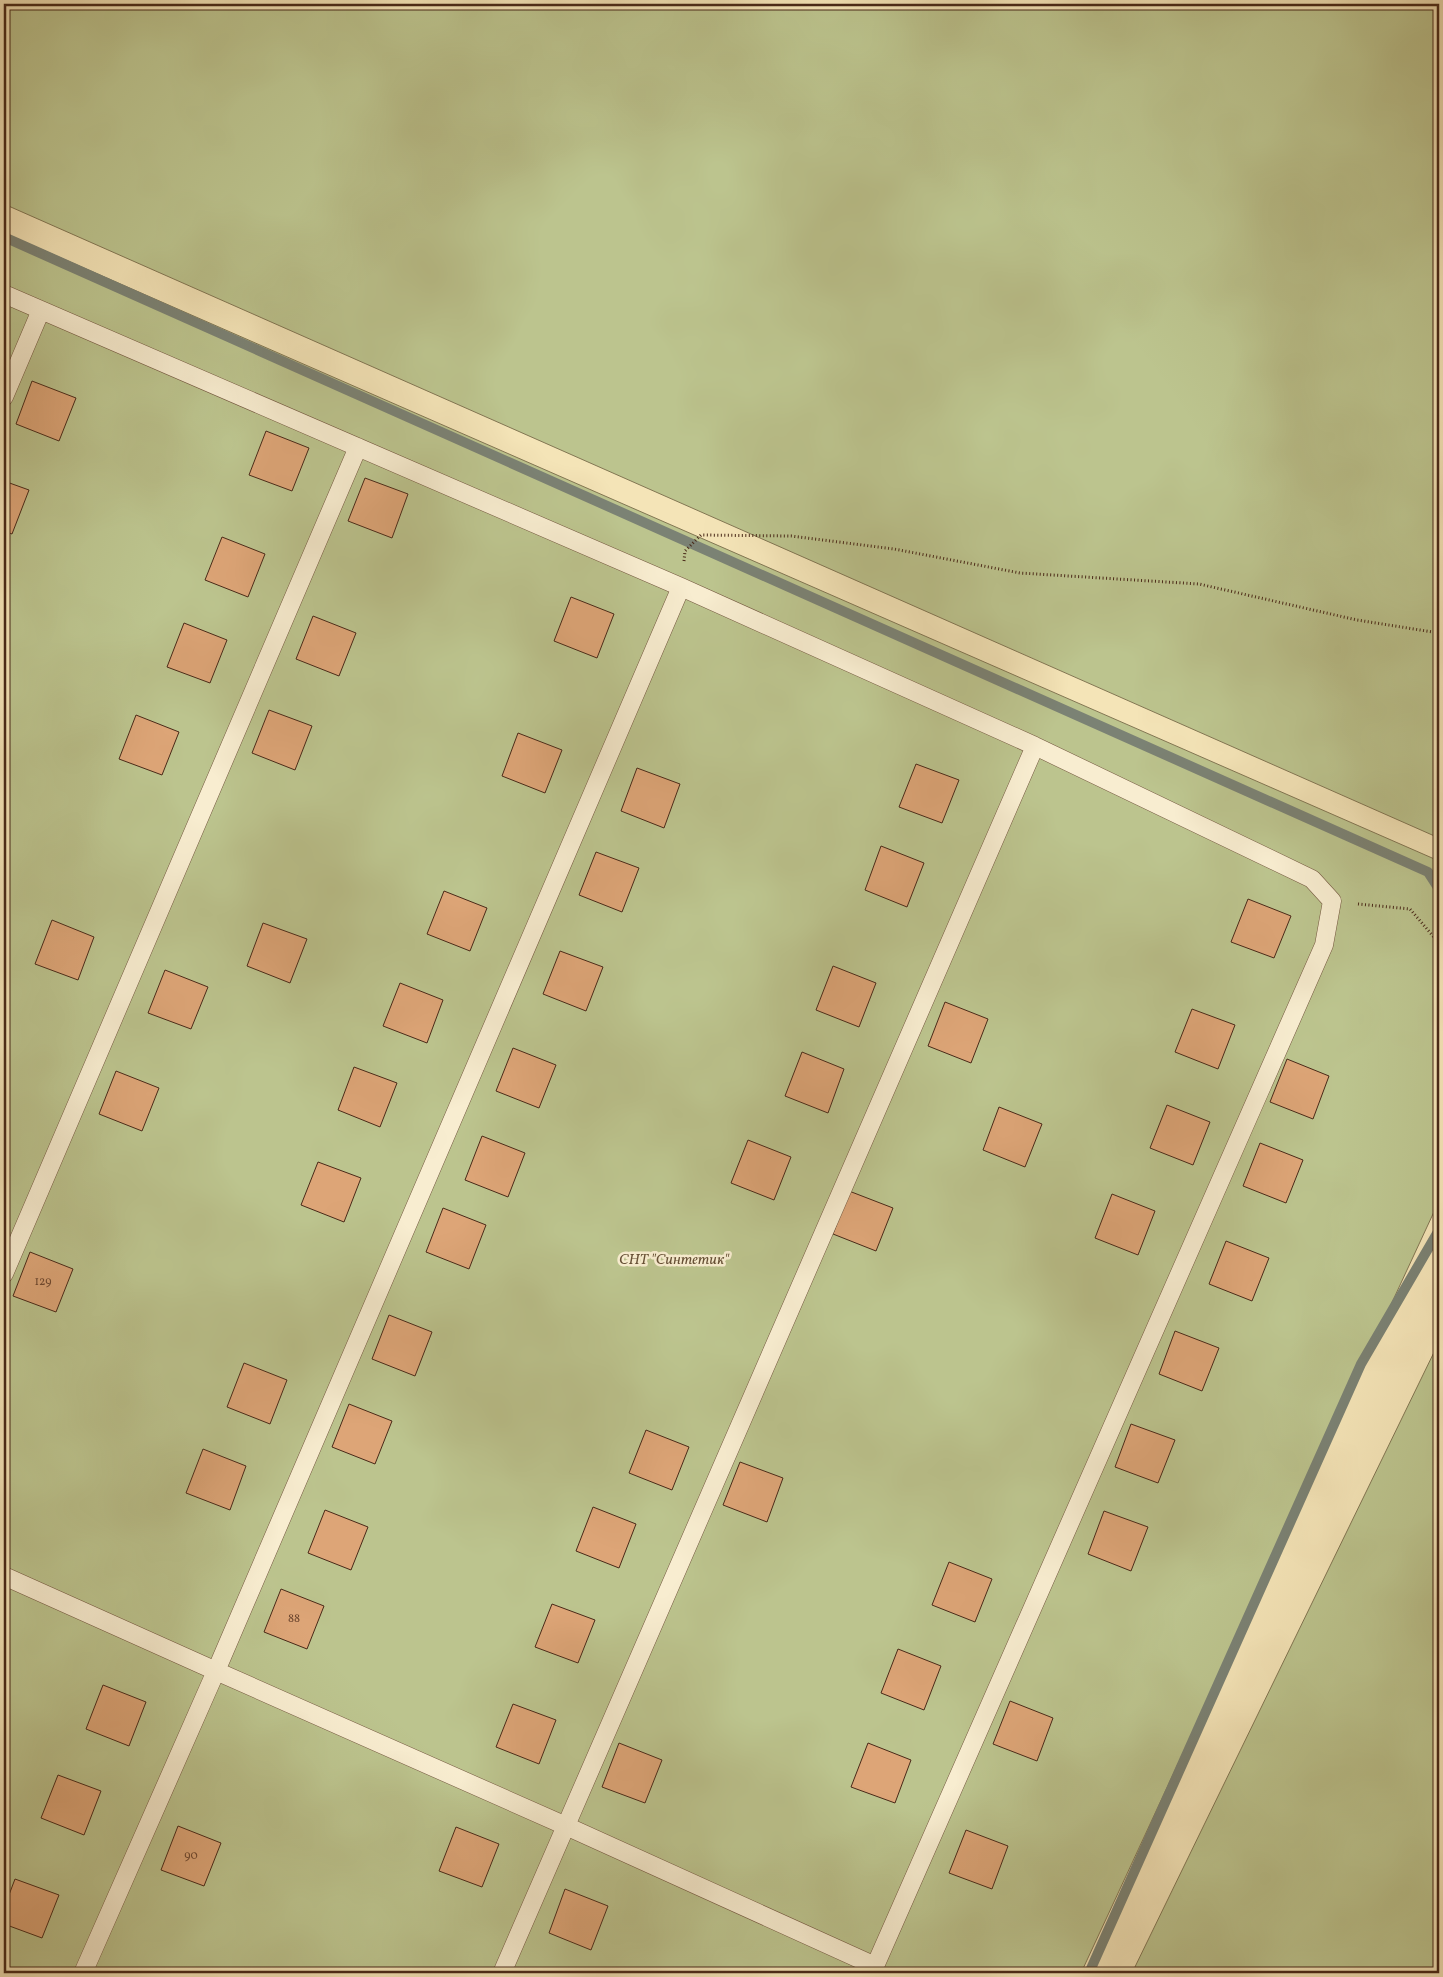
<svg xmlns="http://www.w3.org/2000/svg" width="1443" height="1977" viewBox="0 0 1443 1977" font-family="Vollkorn,serif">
  <rect width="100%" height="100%" fill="#f4e4b7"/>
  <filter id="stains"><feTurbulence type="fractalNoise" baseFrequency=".004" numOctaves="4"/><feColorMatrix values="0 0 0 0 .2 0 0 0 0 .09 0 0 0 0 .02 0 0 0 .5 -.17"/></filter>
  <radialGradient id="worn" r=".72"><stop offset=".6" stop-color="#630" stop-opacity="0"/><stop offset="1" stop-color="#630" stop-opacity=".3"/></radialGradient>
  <path fill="#bcc48e" stroke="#827653" d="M 4,4 L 1439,4 L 1439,838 L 4,204 Z
    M 4,233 L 1439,861 L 1439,1201 L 1081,1973 L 4,1973 Z
    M 1439,1342 L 1439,1973 L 1132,1973 Z"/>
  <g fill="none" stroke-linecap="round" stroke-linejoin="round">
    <path stroke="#7b8274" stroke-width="10" d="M 4,237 L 1428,872 L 1439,889
      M 1089,1973 L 1361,1364 L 1439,1230"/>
  </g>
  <path fill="#dda577" stroke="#492918" d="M 32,381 L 76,398 L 59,441 L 16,424 Z
    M 266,431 L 309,448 L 292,491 L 249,475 Z
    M 365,478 L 408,494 L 392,538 L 348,521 Z
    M 4,481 L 29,490 L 12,534 L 4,531 Z
    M 222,537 L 265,554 L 248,597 L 205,580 Z
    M 571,597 L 614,614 L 597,658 L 554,641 Z
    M 313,616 L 356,633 L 339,676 L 296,659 Z
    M 184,623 L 227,640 L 210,683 L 167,667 Z
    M 269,710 L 312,726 L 295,770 L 252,753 Z
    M 136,715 L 179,732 L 162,775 L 119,759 Z
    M 518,733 L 562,750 L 545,793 L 502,776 Z
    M 916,764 L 959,780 L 942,823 L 899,807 Z
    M 637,768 L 680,784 L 664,828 L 621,811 Z
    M 881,846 L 924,863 L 907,907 L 865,890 Z
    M 596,852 L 639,868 L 622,912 L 579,895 Z
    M 444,891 L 487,908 L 470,951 L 427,934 Z
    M 1248,899 L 1291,916 L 1274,958 L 1231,942 Z
    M 52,920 L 94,937 L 78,980 L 35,964 Z
    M 263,923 L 307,939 L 290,983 L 247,966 Z
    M 560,951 L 603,967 L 586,1011 L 543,994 Z
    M 833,966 L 876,983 L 859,1027 L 816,1010 Z
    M 165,970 L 208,987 L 191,1029 L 148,1013 Z
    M 400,983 L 443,1000 L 427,1043 L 383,1026 Z
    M 945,1002 L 988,1019 L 971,1063 L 928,1046 Z
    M 1192,1009 L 1235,1025 L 1218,1069 L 1175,1052 Z
    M 513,1048 L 556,1065 L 539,1108 L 496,1091 Z
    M 802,1052 L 844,1069 L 828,1113 L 785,1096 Z
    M 1287,1059 L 1329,1076 L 1313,1119 L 1270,1102 Z
    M 354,1067 L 397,1083 L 380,1127 L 338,1110 Z
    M 116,1071 L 159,1088 L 142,1131 L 99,1114 Z
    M 1167,1105 L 1210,1122 L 1193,1165 L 1150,1148 Z
    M 999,1107 L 1042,1124 L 1025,1167 L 983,1150 Z
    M 482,1136 L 525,1153 L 508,1197 L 465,1180 Z
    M 748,1140 L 791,1157 L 774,1200 L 731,1183 Z
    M 1260,1143 L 1303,1160 L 1286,1203 L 1243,1186 Z
    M 318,1162 L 361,1178 L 344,1222 L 301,1205 Z
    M 849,1191 L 893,1208 L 876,1251 L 833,1234 Z
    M 1112,1194 L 1155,1211 L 1138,1255 L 1095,1238 Z
    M 443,1208 L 486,1225 L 469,1269 L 426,1252 Z
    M 1226,1241 L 1269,1258 L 1252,1301 L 1209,1284 Z
    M 30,1252 L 73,1269 L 56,1312 L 13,1296 Z
    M 389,1315 L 432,1332 L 415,1376 L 372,1359 Z
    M 1175,1331 L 1219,1348 L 1202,1391 L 1159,1374 Z
    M 244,1363 L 287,1380 L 270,1424 L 227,1407 Z
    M 349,1404 L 392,1421 L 375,1464 L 332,1447 Z
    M 1131,1424 L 1175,1440 L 1158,1483 L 1115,1467 Z
    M 646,1430 L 689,1447 L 672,1490 L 629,1473 Z
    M 203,1449 L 246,1466 L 230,1510 L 186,1493 Z
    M 740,1462 L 783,1478 L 767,1522 L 723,1505 Z
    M 593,1507 L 636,1524 L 619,1568 L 576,1551 Z
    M 325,1510 L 368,1527 L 351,1570 L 308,1553 Z
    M 1104,1511 L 1148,1527 L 1131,1571 L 1088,1554 Z
    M 949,1562 L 992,1579 L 975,1622 L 932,1605 Z
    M 281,1589 L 324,1606 L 307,1649 L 264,1632 Z
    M 552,1604 L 595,1620 L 578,1663 L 535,1647 Z
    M 898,1649 L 941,1666 L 924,1710 L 881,1693 Z
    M 103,1685 L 146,1702 L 129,1746 L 86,1729 Z
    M 1010,1701 L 1053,1718 L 1037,1761 L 993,1744 Z
    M 513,1704 L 556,1720 L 539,1764 L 496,1747 Z
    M 619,1743 L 662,1760 L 645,1803 L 602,1787 Z
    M 868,1743 L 911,1760 L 895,1803 L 851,1787 Z
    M 58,1775 L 101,1791 L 84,1835 L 41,1818 Z
    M 178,1826 L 221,1843 L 204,1886 L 161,1870 Z
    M 456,1827 L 499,1844 L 482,1887 L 439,1871 Z
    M 966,1830 L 1008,1846 L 992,1889 L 949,1873 Z
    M 15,1879 L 59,1895 L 42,1938 L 4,1924 L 4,1908 Z
    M 565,1889 L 608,1906 L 591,1950 L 549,1933 Z"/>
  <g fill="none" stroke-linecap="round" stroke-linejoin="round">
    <defs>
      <path id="service" d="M 4,294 L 681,587 L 1035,746 L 1312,879 L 1332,901 L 1324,945 L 872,1973
        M 4,397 L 41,310
        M 681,587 L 216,1671 L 566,1826 L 875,1966
        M 4,1274 L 358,447
        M 4,1576 L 216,1671 L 83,1973
        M 502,1973 L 1035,746"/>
    </defs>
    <use href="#service" stroke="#745840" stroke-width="19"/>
    <path stroke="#492918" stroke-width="3" stroke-dasharray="1 2.5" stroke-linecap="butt" d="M 684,561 L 685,551 L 701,535 L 791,536 L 894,549 L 1020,573 L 1199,584 L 1357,620 L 1439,633
      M 1358,904 L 1410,909 L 1433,936 L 1439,938"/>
    <use href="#service" stroke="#f8edd0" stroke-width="18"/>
  </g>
  <g text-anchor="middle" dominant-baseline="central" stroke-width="5" stroke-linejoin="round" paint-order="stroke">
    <g font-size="12" fill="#6e4830">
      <text x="43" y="1282">129</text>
      <text x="294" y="1619">88</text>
      <text x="191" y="1856">90</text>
    </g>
    <g font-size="15" font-style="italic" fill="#665036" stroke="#f8edd0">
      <text x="674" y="1260">СНТ "Синтетик"</text>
    </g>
  </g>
  <rect width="1443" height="1977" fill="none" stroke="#f4e4b7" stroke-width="20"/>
  <rect x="5" y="5" width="1433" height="1967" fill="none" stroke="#492918" stroke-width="2.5"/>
  <rect x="10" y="10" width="1423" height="1957" fill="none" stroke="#492918"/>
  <rect width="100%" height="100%" filter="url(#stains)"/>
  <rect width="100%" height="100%" fill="url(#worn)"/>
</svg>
